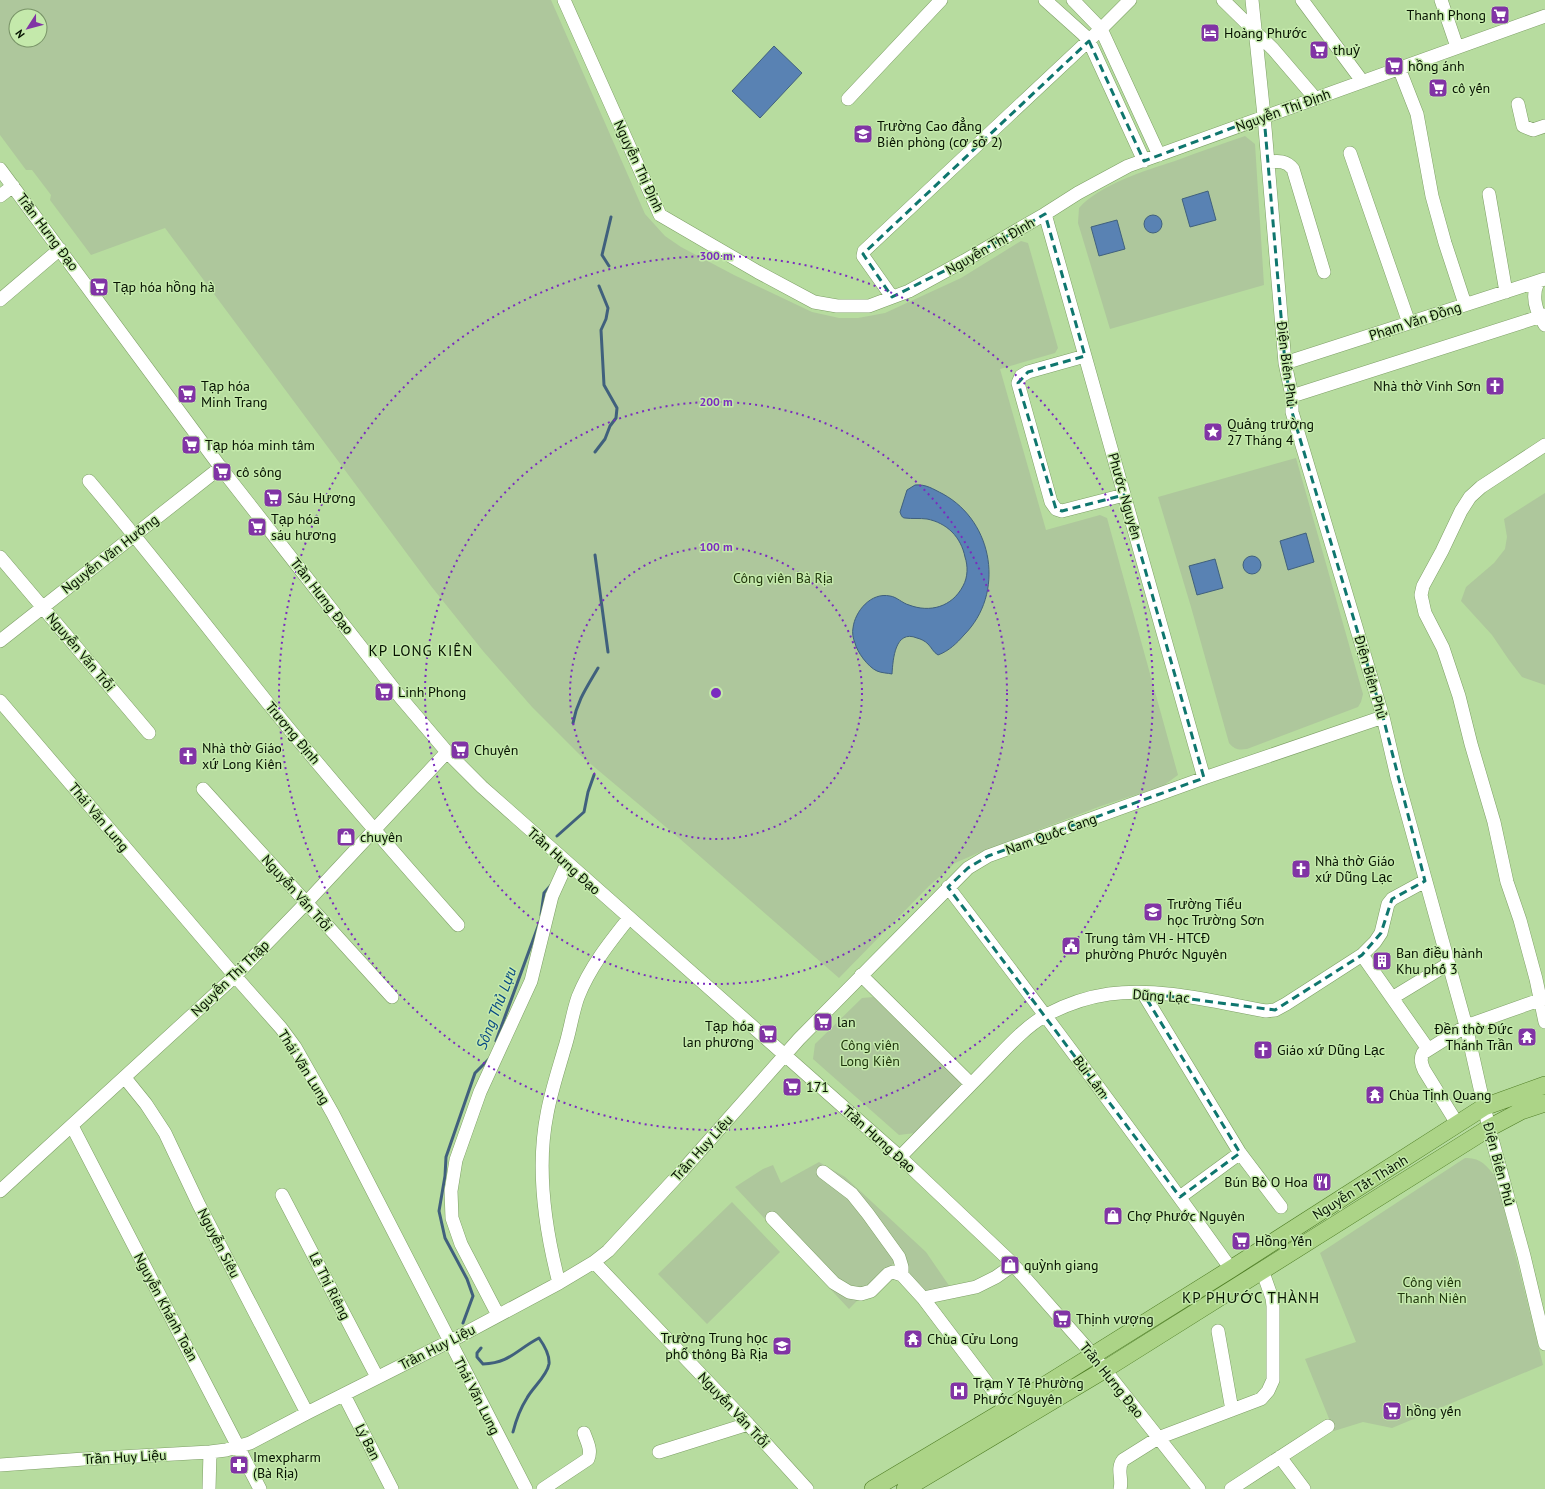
<svg xmlns="http://www.w3.org/2000/svg" width="1545" height="1489" viewBox="0 0 1545 1489" font-family="'PT Sans',sans-serif">
  <rect width="100%" height="100%" fill="#b7dc9f"/>
  <path fill="#aec79c" fill-rule="evenodd" d="M 0,0 L 551,0 L 645,214 L 665,236 L 681,247 L 734,275 L 812,312 L 839,318 L 858,318 L 885,313 L 961,278 L 1021,241 L 1028,243 L 1058,348 L 1055,353 L 1000,369 L 1046,530 L 1100,515 L 1107,518 L 1178,775 L 1163,786 L 1101,806 L 978,853 L 955,863 L 929,886 L 839,978 L 679,838 L 580,755 L 532,707 L 483,651 L 431,586 L 165,228 L 91,255 L 50,200 L 51,195 L 32,170 L 26,170 L 0,135 ZM 16,16 L 40,16 L 40,40 L 16,40 Z
    M 1245,136 L 1255,144 L 1264,285 L 1110,329 L 1078,223 L 1079,208 C 1099,185 1146,170 1175,161 C 1198,152 1222,144 1245,136 Z
    M 1296,458 L 1363,694 L 1361,702 L 1358,707 L 1247,749 C 1239,750 1235,750 1229,743 L 1191,607 L 1158,497 Z
    M 1545,493 L 1545,685 L 1522,677 L 1509,660 L 1492,635 L 1461,601 L 1466,587 L 1494,563 L 1505,549 L 1507,537 L 1504,519 Z
    M 873,997 L 962,1084 L 915,1133 L 899,1135 L 813,1059 L 815,1044 L 862,998 Z
    M 1465,1158 C 1480,1157 1487,1166 1496,1177 L 1543,1365 L 1392,1428 L 1363,1422 L 1334,1431 L 1305,1359 L 1356,1342 L 1320,1253 Z
    M 819,1162 L 845,1177 L 926,1252 L 950,1287 L 924,1294 L 897,1260 L 849,1309 L 735,1187 L 763,1169 L 773,1165 L 781,1183 Z
    M 732,1202 L 780,1252 L 707,1324 L 658,1274 Z"/>
  <path fill="#5982b3" stroke="#40607d" d="M 774,46 L 802,73 L 760,118 L 732,91 Z
    M 1208,191 L 1216,220 L 1190,227 L 1182,199 Z
    M1144 224a9 9 0 1 1 18 0a9 9 0 1 1-18 0Z
    M 1117,220 L 1125,249 L 1099,256 L 1091,227 Z
    M 915,485 C 926,484 933,489 943,494 C 994,522 1005,594 964,635 C 957,643 949,651 938,655 C 933,652 932,648 928,644 C 925,641 921,639 917,638 C 895,629 893,659 892,674 C 888,673 881,673 877,671 C 868,667 857,652 855,643 C 853,639 852,632 853,628 C 855,611 871,592 890,596 C 897,597 902,603 909,605 C 930,613 952,607 963,586 C 968,577 968,566 965,557 C 961,537 947,523 927,519 C 920,518 912,519 905,518 C 902,518 901,515 900,512 L 907,490 Z
    M 1306,533 L 1314,562 L 1288,570 L 1280,541 Z
    M1243 565a9 9 0 1 1 18 0a9 9 0 1 1-18 0Z
    M 1215,559 L 1223,588 L 1197,595 L 1189,566 Z"/>
  <g fill="none" stroke-linecap="round" stroke-linejoin="round">
    <path stroke="#40607d" stroke-width="3" d="M 609,266 L 602,255 L 611,217
      M 595,452 L 605,439 L 610,426 L 616,418 L 617,408 L 604,385 L 601,330 L 606,319 L 608,308 L 599,286
      M 595,555 L 608,652
      M 573,723 C 577,701 587,687 598,668
      M 557,836 L 584,812 L 588,792 L 594,775
      M 541,915 L 544,893 L 552,884
      M 496,1041 L 540,921
      M 463,1323 L 473,1296 L 467,1279 L 445,1238 L 439,1211 L 445,1176 L 446,1157 L 475,1073 L 490,1058
      M 481,1348 L 477,1353 L 477,1357 L 483,1364 C 510,1363 516,1350 539,1338 C 544,1345 550,1354 549,1364 C 547,1376 533,1387 527,1398 C 520,1409 516,1420 513,1432"/>
    <defs>
      <path id="minor" d="M 564,0 L 660,215 L 758,272 L 814,302 L 837,306 L 869,306 L 909,291 L 964,261 L 1045,214 L 1078,193 L 1128,166 L 1545,16
        M 1045,0 L 1084,35 L 1089,41 L 1144,161
        M 1073,0 L 1101,29 L 1159,155
        M 1223,0 L 1273,49 L 1315,98
        M 1252,0 L 1264,116 L 1285,363 L 1292,396 L 1292,412 L 1383,717 L 1397,777 L 1466,1026 L 1489,1128 L 1524,1256 L 1545,1344
        M 1302,0 L 1362,81
        M 1441,0 L 1457,47
        M 1399,68 L 1417,114 L 1432,196 L 1445,243 L 1465,304
        M 848,99 L 941,0
        M 1518,104 L 1523,126 L 1533,130 L 1545,126
        M 1350,153 L 1409,323
        M 1268,162 C 1278,161 1286,160 1293,169 L 1324,272
        M 0,169 L 224,472 L 401,698 L 447,752 L 482,787 L 900,1157 L 1010,1261 L 1093,1355 L 1199,1489
        M 1489,194 L 1506,292
        M 0,196 L 13,186
        M 1045,214 L 1204,778
        M 1538,282 C 1531,297 1536,312 1545,325
        M 892,297 L 863,256 L 864,251 L 1101,29 L 1130,0
        M 0,300 L 60,249
        M 1085,356 L 1028,372 L 1021,376 L 1018,383 L 1051,502 L 1056,509 L 1062,511 L 1124,495
        M 1285,363 L 1545,279
        M 1292,396 L 1545,315
        M 1545,445 L 1481,487 L 1470,497 L 1461,511 L 1442,551 L 1423,586 L 1421,595 L 1425,613 L 1443,648 L 1459,696 L 1471,744 L 1494,822 L 1507,882 L 1520,920 L 1536,979 L 1545,1022
        M 89,481 C 150,553 208,628 267,702 C 329,778 393,852 458,925
        M 0,557 L 149,733
        M 0,641 L 221,467
        M 0,701 L 235,976 L 281,1028 L 295,1047 L 333,1114 L 526,1489
        M 203,789 L 392,997
        M 948,887 C 1044,1013 1139,1140 1231,1269
        M 1362,955 L 1428,1049
        M 861,975 L 971,1084
        M 1143,993 L 1240,1153 L 1281,1207
        M 1392,998 L 1448,964
        M 125,1078 L 146,1104 L 165,1133 L 199,1205 L 307,1413
        M 1458,1125 L 1424,1070 C 1421,1063 1420,1059 1423,1053 L 1466,1026 L 1545,998
        M 72,1126 L 260,1489
        M 900,1157 C 928,1128 957,1099 985,1070 C 1004,1051 1022,1029 1046,1015 C 1065,1005 1088,997 1109,994 C 1160,987 1216,1002 1266,1011 L 1275,1010 L 1286,1004 L 1362,955 L 1375,942 L 1381,933 L 1388,904 L 1392,899 L 1425,881
        M 823,1172 L 852,1194 L 868,1214 L 899,1257 L 902,1267 L 902,1275
        M 0,1191 L 235,976 L 306,903 L 447,752
        M 282,1195 L 377,1377
        M 1180,1197 L 1240,1153
        M 772,1218 L 834,1283 L 849,1292 L 861,1294 L 871,1291 L 888,1274 L 893,1272 L 902,1275 L 923,1298 L 1007,1409
        M 594,1262 L 748,1424 L 807,1489
        M 559,1283 C 545,1229 536,1169 547,1114 C 551,1092 558,1071 564,1050 C 570,1032 572,1014 578,997 C 590,967 609,943 629,918
        M 923,1298 L 976,1287 L 996,1277 L 1013,1265
        M 498,1315 L 461,1244 L 452,1218 L 451,1191 L 456,1160 L 480,1092 L 531,981 L 552,896 L 567,863
        M 1218,1331 L 1232,1410
        M 344,1395 L 392,1489
        M 659,1452 L 748,1424
        M 1280,1457 L 1304,1489
        M 0,1465 L 84,1459 L 210,1452 L 226,1450 L 250,1443 L 307,1413 L 458,1337 L 559,1283 L 594,1262 L 608,1251 L 683,1170 L 799,1039 L 968,868 L 988,856 L 1204,778 L 1383,717
        M 209,1489 L 210,1452
        M 543,1489 L 588,1459 C 592,1450 587,1442 584,1433
        M 1120,1489 C 1123,1479 1116,1469 1123,1460 L 1158,1438 L 1261,1399 L 1268,1391 L 1273,1380 L 1273,1306 L 1272,1298 L 1262,1270
        M 1231,1489 L 1328,1426"/>
      <path id="major" d="M 873,1489 L 1007,1409 L 1231,1269 L 1484,1107 L 1545,1085
        M 905,1489 L 1104,1370 L 1489,1128 L 1521,1111 L 1545,1103"/>
    </defs>
    <use href="#minor" stroke="#7d9f65" stroke-width="14"/>
    <use href="#major" stroke="#4e7d24" stroke-width="18"/>
    <use href="#minor" stroke="#fff" stroke-width="13"/>
    <use href="#major" stroke="#acd487" stroke-width="17"/>
  </g>
  <path fill="none" stroke="#0f766e" stroke-width="3" stroke-dasharray="8 5" stroke-linejoin="round" d="M 1089,41 L 1144,161 L 1264,116 L 1285,363 L 1292,412 L 1383,717 L 1425,881 L 1392,899 L 1381,933 L 1362,955 L 1275,1010 L 1143,993 L 1240,1153 L 1180,1197 L 948,887 L 968,868 L 988,856 L 1204,778 L 1124,495 L 1062,511 L 1056,509 L 1018,383 L 1028,372 L 1085,356 L 1045,214 L 964,261 L 892,297 L 863,254 Z"/>
  <g fill="none" stroke="#7b2cbf" stroke-width="2" stroke-dasharray="2 4">
    <circle cx="716" cy="693" r="146"/>
    <circle cx="716" cy="693" r="291"/>
    <circle cx="716" cy="693" r="437"/>
  </g>
  <defs>
    <symbol id="supermarket-square" viewBox="-11 -11 22 22"><rect x="-9" y="-9" width="18" height="18" rx="4" fill="#8134a5" stroke="#c4e9ab"/><path d="M-6-5.5h2.5l.6 2H6L4.5 2H-2.5L-4.4-4H-6ZM-1.5 3.2a1.3 1.3 0 1 0 .1 0ZM3 3.2a1.3 1.3 0 1 0 .1 0Z" fill="#fff"/></symbol>
    <symbol id="hotel-square" viewBox="-11 -11 22 22"><rect x="-9" y="-9" width="18" height="18" rx="4" fill="#8134a5" stroke="#c4e9ab"/><path d="M-6-4.5h1.5V1H6V5H4.5V3h-9V5H-6ZM-4 0a1.8 1.8 0 1 1 3.6 0ZM.5 0V-2.5h3Q6-2.5 6 0Z" fill="#fff"/></symbol>
    <symbol id="university-square" viewBox="-11 -11 22 22"><rect x="-9" y="-9" width="18" height="18" rx="4" fill="#8134a5" stroke="#c4e9ab"/><path d="M0-5L7-2L0 1L-7-2ZM-4 1L0 2.5L4 1V4Q0 6-4 4Z" fill="#fff"/></symbol>
    <symbol id="church-square" viewBox="-11 -11 22 22"><rect x="-9" y="-9" width="18" height="18" rx="4" fill="#8134a5" stroke="#c4e9ab"/><path d="M-1.2-6h2.4v3.5h3.3v2.4h-3.3V6h-2.4V-.1h-3.3v-2.4h3.3Z" fill="#fff"/></symbol>
    <symbol id="sight-square" viewBox="-11 -11 22 22"><rect x="-9" y="-9" width="18" height="18" rx="4" fill="#8134a5" stroke="#c4e9ab"/><path d="M0-6L1.8-2.2L6-1.7L2.9 1.2L3.7 5.4L0 3.3L-3.7 5.4L-2.9 1.2L-6-1.7L-1.8-2.2Z" fill="#fff"/></symbol>
    <symbol id="shop-square" viewBox="-11 -11 22 22"><rect x="-9" y="-9" width="18" height="18" rx="4" fill="#8134a5" stroke="#c4e9ab"/><path d="M-5-2.5h2.3a2.7 3.5 0 0 1 5.4 0H5L5.5 6h-11ZM-1.5-2.5h3a1.5 2.3 0 0 0-3 0Z" fill="#fff"/></symbol>
    <symbol id="school-square" viewBox="-11 -11 22 22"><rect x="-9" y="-9" width="18" height="18" rx="4" fill="#8134a5" stroke="#c4e9ab"/><path d="M0-5L7-2L0 1L-7-2ZM-4 1L0 2.5L4 1V4Q0 6-4 4Z" fill="#fff"/></symbol>
    <symbol id="civic-square" viewBox="-11 -11 22 22"><rect x="-9" y="-9" width="18" height="18" rx="4" fill="#8134a5" stroke="#c4e9ab"/><path d="M-.6-6.5H3V-4.5H.6V-3L4-1V1h2V6H-6V1h2V-1L-.6-3ZM-1.2 2.5V6h2.4V2.5Z" fill="#fff"/></symbol>
    <symbol id="building-square" viewBox="-11 -11 22 22"><rect x="-9" y="-9" width="18" height="18" rx="4" fill="#8134a5" stroke="#c4e9ab"/><path d="M-4-6H4V6H1V3H-1V6H-4ZM-2.5-4.3h1.7v1.8h-1.7ZM.8-4.3h1.7v1.8H.8ZM-2.5-1h1.7V.8h-1.7ZM.8-1h1.7V.8H.8Z" fill="#fff"/></symbol>
    <symbol id="temple-square" viewBox="-11 -11 22 22"><rect x="-9" y="-9" width="18" height="18" rx="4" fill="#8134a5" stroke="#c4e9ab"/><path d="M0-6L5-2H3V0L6.5 2.5H4V6H1.5V3h-3V6H-4V2.5H-6.5L-3 0V-2H-5Z" fill="#fff"/></symbol>
    <symbol id="restaurant-square" viewBox="-11 -11 22 22"><rect x="-9" y="-9" width="18" height="18" rx="4" fill="#8134a5" stroke="#c4e9ab"/><path d="M-5-6h1v4h1v-4h1v4h1v-4h1v5L-1.5 .5V6h-2V.5L-5-1ZM5-6V6H3V1.5H1.5Q1.5-4 5-6Z" fill="#fff"/></symbol>
    <symbol id="hospital-square" viewBox="-11 -11 22 22"><rect x="-9" y="-9" width="18" height="18" rx="4" fill="#8134a5" stroke="#c4e9ab"/><path d="M-5-5h3v3.5h4V-5h3V5h-3V1.5h-4V5h-3Z" fill="#fff"/></symbol>
    <symbol id="pharmacy-square" viewBox="-11 -11 22 22"><rect x="-9" y="-9" width="18" height="18" rx="4" fill="#8134a5" stroke="#c4e9ab"/><path d="M-2-6h4v4h4v4h-4v4h-4v-4h-4v-4h4Z" fill="#fff"/></symbol>
  </defs>
  <g fill-rule="evenodd">
    <use href="#supermarket-square" x="1489" y="4" width="22" height="22"/>
    <use href="#hotel-square" x="1199" y="22" width="22" height="22"/>
    <use href="#supermarket-square" x="1308" y="39" width="22" height="22"/>
    <use href="#supermarket-square" x="1383" y="55" width="22" height="22"/>
    <use href="#supermarket-square" x="1427" y="77" width="22" height="22"/>
    <use href="#university-square" x="852" y="123" width="22" height="22"/>
    <use href="#supermarket-square" x="88" y="276" width="22" height="22"/>
    <use href="#church-square" x="1484" y="375" width="22" height="22"/>
    <use href="#supermarket-square" x="176" y="383" width="22" height="22"/>
    <use href="#sight-square" x="1202" y="421" width="22" height="22"/>
    <use href="#supermarket-square" x="180" y="434" width="22" height="22"/>
    <use href="#supermarket-square" x="211" y="461" width="22" height="22"/>
    <use href="#supermarket-square" x="262" y="487" width="22" height="22"/>
    <use href="#supermarket-square" x="246" y="516" width="22" height="22"/>
    <use href="#supermarket-square" x="373" y="681" width="22" height="22"/>
    <use href="#supermarket-square" x="449" y="739" width="22" height="22"/>
    <use href="#church-square" x="177" y="745" width="22" height="22"/>
    <use href="#shop-square" x="335" y="826" width="22" height="22"/>
    <use href="#church-square" x="1290" y="858" width="22" height="22"/>
    <use href="#school-square" x="1142" y="901" width="22" height="22"/>
    <use href="#civic-square" x="1060" y="935" width="22" height="22"/>
    <use href="#building-square" x="1371" y="950" width="22" height="22"/>
    <use href="#supermarket-square" x="812" y="1011" width="22" height="22"/>
    <use href="#supermarket-square" x="757" y="1023" width="22" height="22"/>
    <use href="#temple-square" x="1516" y="1026" width="22" height="22"/>
    <use href="#church-square" x="1252" y="1039" width="22" height="22"/>
    <use href="#supermarket-square" x="781" y="1076" width="22" height="22"/>
    <use href="#temple-square" x="1364" y="1084" width="22" height="22"/>
    <use href="#restaurant-square" x="1311" y="1171" width="22" height="22"/>
    <use href="#shop-square" x="1102" y="1205" width="22" height="22"/>
    <use href="#supermarket-square" x="1230" y="1230" width="22" height="22"/>
    <use href="#shop-square" x="999" y="1254" width="22" height="22"/>
    <use href="#supermarket-square" x="1051" y="1308" width="22" height="22"/>
    <use href="#temple-square" x="902" y="1328" width="22" height="22"/>
    <use href="#school-square" x="771" y="1335" width="22" height="22"/>
    <use href="#hospital-square" x="948" y="1380" width="22" height="22"/>
    <use href="#supermarket-square" x="1381" y="1400" width="22" height="22"/>
    <use href="#pharmacy-square" x="228" y="1454" width="22" height="22"/>
  </g>
  <g text-anchor="middle" dominant-baseline="central" stroke-width="3" stroke-linejoin="round" paint-order="stroke">
    <g font-size="14" fill="#061200" stroke="#c4e9ab" text-anchor="start">
      <text x="1486" y="15" text-anchor="end">Thanh Phong</text>
      <text x="1224" y="33">Hoàng Phước</text>
      <text x="1333" y="50">thuỷ</text>
      <text x="1408" y="66">hồng ánh</text>
      <text x="1452" y="88">cô yến</text>
      <text x="877" y="126">Trường Cao đẳng<tspan x="877" dy="16">Biên phòng (cơ sở 2)</tspan></text>
      <text x="113" y="287">Tạp hóa hồng hà</text>
      <text x="201" y="386">Tạp hóa<tspan x="201" dy="16">Minh Trang</tspan></text>
      <text x="1481" y="386" text-anchor="end">Nhà thờ Vinh Sơn</text>
      <text x="1227" y="424">Quảng trường<tspan x="1227" dy="16">27 Tháng 4</tspan></text>
      <text x="205" y="445">Tạp hóa minh tâm</text>
      <text x="236" y="472">cô sông</text>
      <text x="287" y="498">Sáu Hương</text>
      <text x="271" y="519">Tạp hóa<tspan x="271" dy="16">sáu hương</tspan></text>
      <text x="398" y="692">Linh Phong</text>
      <text x="202" y="748">Nhà thờ Giáo<tspan x="202" dy="16">xứ Long Kiên</tspan></text>
      <text x="474" y="750">Chuyên</text>
      <text x="360" y="837">chuyên</text>
      <text x="1315" y="861">Nhà thờ Giáo<tspan x="1315" dy="16">xứ Dũng Lạc</tspan></text>
      <text x="1167" y="904">Trường Tiểu<tspan x="1167" dy="16">học Trường Sơn</tspan></text>
      <text x="1085" y="938">Trung tâm VH - HTCĐ<tspan x="1085" dy="16">phường Phước Nguyên</tspan></text>
      <text x="1396" y="953">Ban điều hành<tspan x="1396" dy="16">Khu phố 3</tspan></text>
      <text x="837" y="1022">lan</text>
      <text x="754" y="1026" text-anchor="end">Tạp hóa<tspan x="754" dy="16">lan phương</tspan></text>
      <text x="1513" y="1029" text-anchor="end">Đền thờ Đức<tspan x="1513" dy="16">Thánh Trần</tspan></text>
      <text x="1277" y="1050">Giáo xứ Dũng Lạc</text>
      <text x="806" y="1087">171</text>
      <text x="1389" y="1095">Chùa Tịnh Quang</text>
      <text x="1308" y="1182" text-anchor="end">Bún Bò O Hoa</text>
      <text x="1127" y="1216">Chợ Phước Nguyên</text>
      <text x="1255" y="1241">Hồng Yến</text>
      <text x="1024" y="1265">quỳnh giang</text>
      <text x="1076" y="1319">Thịnh vượng</text>
      <text x="768" y="1338" text-anchor="end">Trường Trung học<tspan x="768" dy="16">phổ thông Bà Rịa</tspan></text>
      <text x="927" y="1339">Chùa Cửu Long</text>
      <text x="973" y="1383">Trạm Y Tế Phường<tspan x="973" dy="16">Phước Nguyên</tspan></text>
      <text x="1406" y="1411">hồng yến</text>
      <text x="253" y="1457">Imexpharm<tspan x="253" dy="16">(Bà Rịa)</tspan></text>
    </g>
    <g font-size="14" fill="#061200" stroke="#c4e9ab">
      <text transform="translate(1283 110) rotate(-20)">Nguyễn Thị Định</text>
      <text transform="translate(639 166) rotate(65)">Nguyễn Thị Định</text>
      <text transform="translate(48 232) rotate(53)">Trần Hưng Đạo</text>
      <text transform="translate(990 246) rotate(-30)">Nguyễn Thị Định</text>
      <text transform="translate(1415 321) rotate(-18)">Phạm Văn Đồng</text>
      <text transform="translate(1287 364) rotate(83)">Điện Biên Phủ</text>
      <text transform="translate(1125 496) rotate(74)">Phước Nguyên</text>
      <text transform="translate(110 554) rotate(-38)">Nguyễn Văn Hưởng</text>
      <text transform="translate(322 596) rotate(52)">Trần Hưng Đạo</text>
      <text transform="translate(81 652) rotate(50)">Nguyễn Văn Trỗi</text>
      <text transform="translate(1371 677) rotate(74)">Điện Biên Phủ</text>
      <text transform="translate(293 733) rotate(50)">Trương Định</text>
      <text transform="translate(99 817) rotate(50)">Thái Văn Lung</text>
      <text transform="translate(1051 834) rotate(-20)">Nam Quốc Cang</text>
      <text transform="translate(564 861) rotate(42)">Trần Hưng Đạo</text>
      <text transform="translate(297 893) rotate(48)">Nguyễn Văn Trỗi</text>
      <text transform="translate(230 978) rotate(-44)">Nguyễn Thị Thập</text>
      <text transform="translate(1161 996) rotate(4)">Dũng Lạc</text>
      <text transform="translate(304 1067) rotate(58)">Thái Văn Lung</text>
      <text transform="translate(1091 1077) rotate(53)">Bùi Lâm</text>
      <text transform="translate(879 1139) rotate(42)">Trần Hưng Đạo</text>
      <text transform="translate(702 1148) rotate(-48)">Trần Huy Liệu</text>
      <text transform="translate(1499 1164) rotate(75)">Điện Biên Phủ</text>
      <text transform="translate(1360 1187) rotate(-32)">Nguyễn Tất Thành</text>
      <text transform="translate(219 1243) rotate(63)">Nguyễn Siêu</text>
      <text transform="translate(330 1286) rotate(63)">Lê Thị Riêng</text>
      <text transform="translate(166 1307) rotate(62)">Nguyễn Khánh Toàn</text>
      <text transform="translate(437 1347) rotate(-27)">Trần Huy Liệu</text>
      <text transform="translate(1112 1380) rotate(51)">Trần Hưng Đạo</text>
      <text transform="translate(477 1396) rotate(63)">Thái Văn Lung</text>
      <text transform="translate(734 1410) rotate(47)">Nguyễn Văn Trỗi</text>
      <text transform="translate(368 1442) rotate(63)">Lý Ban</text>
      <text transform="translate(125 1457) rotate(-3)">Trần Huy Liệu</text>
    </g>
    <g font-size="14" fill="#1d3309" stroke="#c4e9ab">
      <text x="783" y="578">Công viên Bà Rịa</text>
      <text x="870" y="1045">Công viên<tspan x="870" dy="16">Long Kiên</tspan></text>
      <text x="1432" y="1282">Công viên<tspan x="1432" dy="16">Thanh Niên</tspan></text>
    </g>
    <g font-size="15" letter-spacing="1" fill="#061200" stroke="#c4e9ab">
      <text x="421" y="650">KP LONG KIÊN</text>
      <text x="1251" y="1297">KP PHƯỚC THÀNH</text>
    </g>
    <g font-size="15" font-style="italic" fill="#074884" stroke="#c4e9ab">
      <text transform="translate(496 1008) rotate(-69)">Sông Thủ Lựu</text>
    </g>
  </g>
  <circle cx="716" cy="693" r="6" fill="#7b2cbf" stroke="#c4e9ab" stroke-width="2"/>
  <g font-size="12" text-anchor="middle" font-weight="bold" fill="#7b2cbf" stroke="#c4e9ab" stroke-width="3" stroke-linejoin="round" paint-order="stroke">
    <text x="716" y="260">300 m</text>
    <text x="716" y="406">200 m</text>
    <text x="716" y="551">100 m</text>
  </g>
  <g transform="translate(28 28) rotate(234)"><circle r="19" fill="#c4e9ab" stroke="#789367"/>
  <path d="M0-3L7 15L0 10L-7 15Z" fill="#8134a5"/>
  <text y="-6" font-size="11" font-weight="bold" text-anchor="middle" fill="#061200">N</text>
  </g>
</svg>
